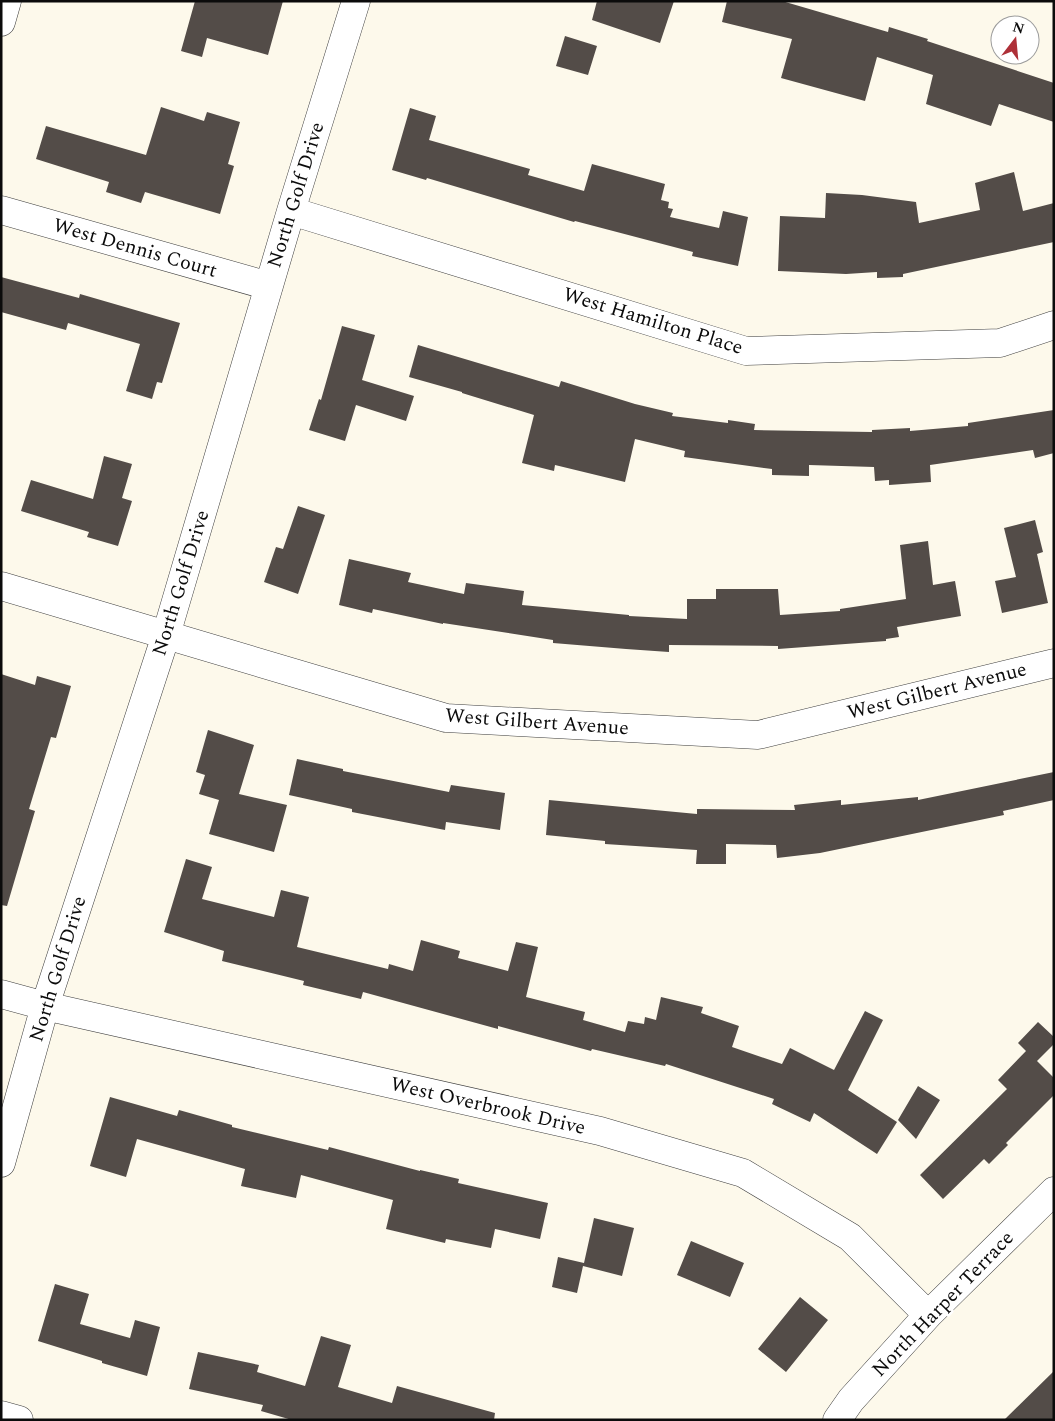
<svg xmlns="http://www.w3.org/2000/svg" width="1055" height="1421" viewBox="0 0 1055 1421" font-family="Spectral,serif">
  <rect width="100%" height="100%" fill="#fdf9eb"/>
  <path fill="#534c48" d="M 195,1 L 283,1 L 268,55 L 207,38 L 202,57 L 181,51 Z
    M 597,1 L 674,1 L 660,43 L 592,20 Z
    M 727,1 L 782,1 L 888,32 L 889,27 L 928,39 L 927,41 L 1054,83 L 1054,122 L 999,104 L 991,126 L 926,104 L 933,75 L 877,57 L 865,101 L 781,78 L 792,39 L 722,22 Z
    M 565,36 L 597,46 L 588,75 L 556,66 Z
    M 161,107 L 204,121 L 207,112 L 240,122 L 228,164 L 234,166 L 220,214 L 145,192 L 141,203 L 106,192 L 109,182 L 36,159 L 46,126 L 146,155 Z
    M 410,108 L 436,116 L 429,140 L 530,169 L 528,175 L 584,191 L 592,164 L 665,184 L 661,200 L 669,202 L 668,208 L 673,209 L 670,217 L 719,228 L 723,211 L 748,217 L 738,266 L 692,256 L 693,252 L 575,221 L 574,222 L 427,178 L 426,180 L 392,170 Z
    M 1014,172 L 1023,211 L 1054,203 L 1054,242 L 903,274 L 903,277 L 877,278 L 877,272 L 846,274 L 778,271 L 780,216 L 825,218 L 826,193 L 862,195 L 916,202 L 919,223 L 980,210 L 975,183 Z
    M 1,277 L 79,298 L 80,294 L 180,323 L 162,383 L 157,382 L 152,399 L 126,391 L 140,344 L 68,323 L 66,330 L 1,312 Z
    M 342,326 L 375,335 L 362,380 L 414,396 L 406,421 L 356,405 L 345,441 L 309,430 L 319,399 L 321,400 Z
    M 418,345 L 559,387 L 561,381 L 635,404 L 673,413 L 672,416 L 728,423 L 728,420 L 755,424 L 754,430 L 872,432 L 872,430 L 910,428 L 910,431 L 968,426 L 968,423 L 1054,410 L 1054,453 L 1035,458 L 1033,450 L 930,465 L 931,482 L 889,485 L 889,480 L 875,481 L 874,467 L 809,465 L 809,476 L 772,475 L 772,469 L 684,457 L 685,451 L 635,439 L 625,482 L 555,465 L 554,471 L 522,463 L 534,415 L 462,393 L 462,392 L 409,377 Z
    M 104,456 L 132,464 L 122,498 L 132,501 L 118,546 L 87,537 L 89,532 L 21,511 L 31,480 L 93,499 Z
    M 298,506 L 325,515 L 298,594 L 264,582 L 276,547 L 283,549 Z
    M 1035,520 L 1043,552 L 1037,554 L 1048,603 L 1002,613 L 995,581 L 1016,577 L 1004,528 Z
    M 928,541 L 933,585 L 955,581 L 961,616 L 897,627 L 899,637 L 886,639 L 886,641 L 778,649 L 778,646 L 669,645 L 669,652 L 626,649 L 553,643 L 553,640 L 443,623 L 443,624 L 373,609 L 372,613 L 339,605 L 349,559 L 411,573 L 408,582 L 464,594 L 466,583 L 524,591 L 522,605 L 629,615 L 629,616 L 687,619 L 687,599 L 716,599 L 716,589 L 778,589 L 780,615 L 840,611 L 840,609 L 906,599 L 900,545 Z
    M 1,674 L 35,685 L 37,676 L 71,686 L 56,738 L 51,737 L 29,809 L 35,811 L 7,906 L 1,905 Z
    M 208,730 L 254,745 L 239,794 L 287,805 L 274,852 L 209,834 L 219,800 L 199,794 L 205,775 L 196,772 Z
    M 297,759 L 343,769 L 343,771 L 449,792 L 451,785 L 505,793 L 500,830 L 446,822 L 445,830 L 352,812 L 352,809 L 289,795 Z
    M 1054,772 L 1054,800 L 1003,811 L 1004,815 L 820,853 L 777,858 L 776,845 L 726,844 L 726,864 L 696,864 L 697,850 L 605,844 L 605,841 L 546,835 L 549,800 L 697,814 L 697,809 L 795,810 L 794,805 L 841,800 L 841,805 L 918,797 L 918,800 Z
    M 186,859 L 212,867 L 202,899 L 274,917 L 281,890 L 309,897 L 297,947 L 388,969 L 389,964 L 413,971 L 421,940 L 460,951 L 458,958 L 508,971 L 516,942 L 538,947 L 526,997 L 585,1012 L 583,1020 L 625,1032 L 628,1021 L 644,1024 L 645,1017 L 656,1020 L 661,997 L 703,1007 L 701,1013 L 739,1026 L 732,1047 L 782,1064 L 790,1048 L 834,1070 L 865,1011 L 883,1020 L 848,1090 L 897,1122 L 877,1154 L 814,1113 L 810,1122 L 772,1104 L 774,1099 L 666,1064 L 665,1066 L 592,1049 L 591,1051 L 498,1026 L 498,1029 L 363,992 L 361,999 L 303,985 L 304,981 L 222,961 L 224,951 L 164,932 Z
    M 1038,1022 L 1054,1037 L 1054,1044 L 1037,1061 L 1054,1078 L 1054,1095 L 1006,1143 L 1008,1145 L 989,1164 L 984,1159 L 943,1199 L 920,1175 L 1007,1089 L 998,1080 L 1026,1051 L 1018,1043 Z
    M 918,1086 L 940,1100 L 916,1139 L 898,1120 Z
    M 110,1097 L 177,1116 L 179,1110 L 232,1125 L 232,1127 L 328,1150 L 329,1147 L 420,1171 L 420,1170 L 459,1179 L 458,1183 L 548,1203 L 540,1239 L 495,1229 L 491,1248 L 446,1239 L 445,1243 L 386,1229 L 393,1200 L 301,1175 L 296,1198 L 241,1186 L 245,1169 L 137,1139 L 126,1177 L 90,1166 Z
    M 594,1218 L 634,1228 L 622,1276 L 583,1266 L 577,1293 L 552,1287 L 558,1257 L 584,1263 Z
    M 691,1241 L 744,1263 L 730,1297 L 677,1275 Z
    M 55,1284 L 89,1294 L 80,1324 L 130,1338 L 135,1320 L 160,1327 L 147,1376 L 102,1363 L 102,1361 L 38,1341 Z
    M 800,1297 L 828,1320 L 786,1372 L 758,1349 Z
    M 321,1336 L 351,1345 L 338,1387 L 392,1403 L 397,1386 L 495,1413 L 494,1420 L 292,1420 L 261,1411 L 263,1405 L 189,1389 L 198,1352 L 259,1365 L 257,1372 L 305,1386 Z
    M 1054,1371 L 1054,1420 L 1004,1420 Z"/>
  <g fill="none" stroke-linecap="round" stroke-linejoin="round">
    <defs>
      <path id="minor" d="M 1,22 L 7,1
        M 1,210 L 269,286
        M 291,211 L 746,351 L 1000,343 L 1054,325
        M 1,586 L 446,718 L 758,735 L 1054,663
        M 1,994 L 45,1006 L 600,1131 L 743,1173 L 850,1237 L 928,1315
        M 1,1163 L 45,1006 L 166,635 L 291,211 L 356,1
        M 1,1415 L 19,1420
        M 837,1420 L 851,1400 L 928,1315 L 1054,1191"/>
    </defs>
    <use href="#minor" stroke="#3e3e3e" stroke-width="29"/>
    <use href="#minor" stroke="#fff" stroke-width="28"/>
  </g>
  <g text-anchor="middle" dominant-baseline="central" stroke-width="5" stroke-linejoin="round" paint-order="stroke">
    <g font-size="20" fill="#0b0b0b" stroke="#fff">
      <text transform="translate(296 195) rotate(-73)">North Golf Drive</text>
      <text transform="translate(135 248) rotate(16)">West Dennis Court</text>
      <text transform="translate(653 321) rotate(17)">West Hamilton Place</text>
      <text transform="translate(181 583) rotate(-73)">North Golf Drive</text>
      <text transform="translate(937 691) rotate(-14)">West Gilbert Avenue</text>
      <text transform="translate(537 722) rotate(4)">West Gilbert Avenue</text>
      <text transform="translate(58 969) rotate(-73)">North Golf Drive</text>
      <text transform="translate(488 1106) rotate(13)">West Overbrook Drive</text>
      <text transform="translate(943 1304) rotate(-46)">North Harper Terrace</text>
    </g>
  </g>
  <rect width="1055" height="1421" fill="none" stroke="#0b0b0b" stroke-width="5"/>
  <g transform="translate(1015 40) rotate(16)"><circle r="24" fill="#ffffff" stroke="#9d9d9d"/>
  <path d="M0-4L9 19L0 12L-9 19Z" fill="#ae3038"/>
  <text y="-8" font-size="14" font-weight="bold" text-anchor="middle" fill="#0b0b0b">N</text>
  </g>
</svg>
